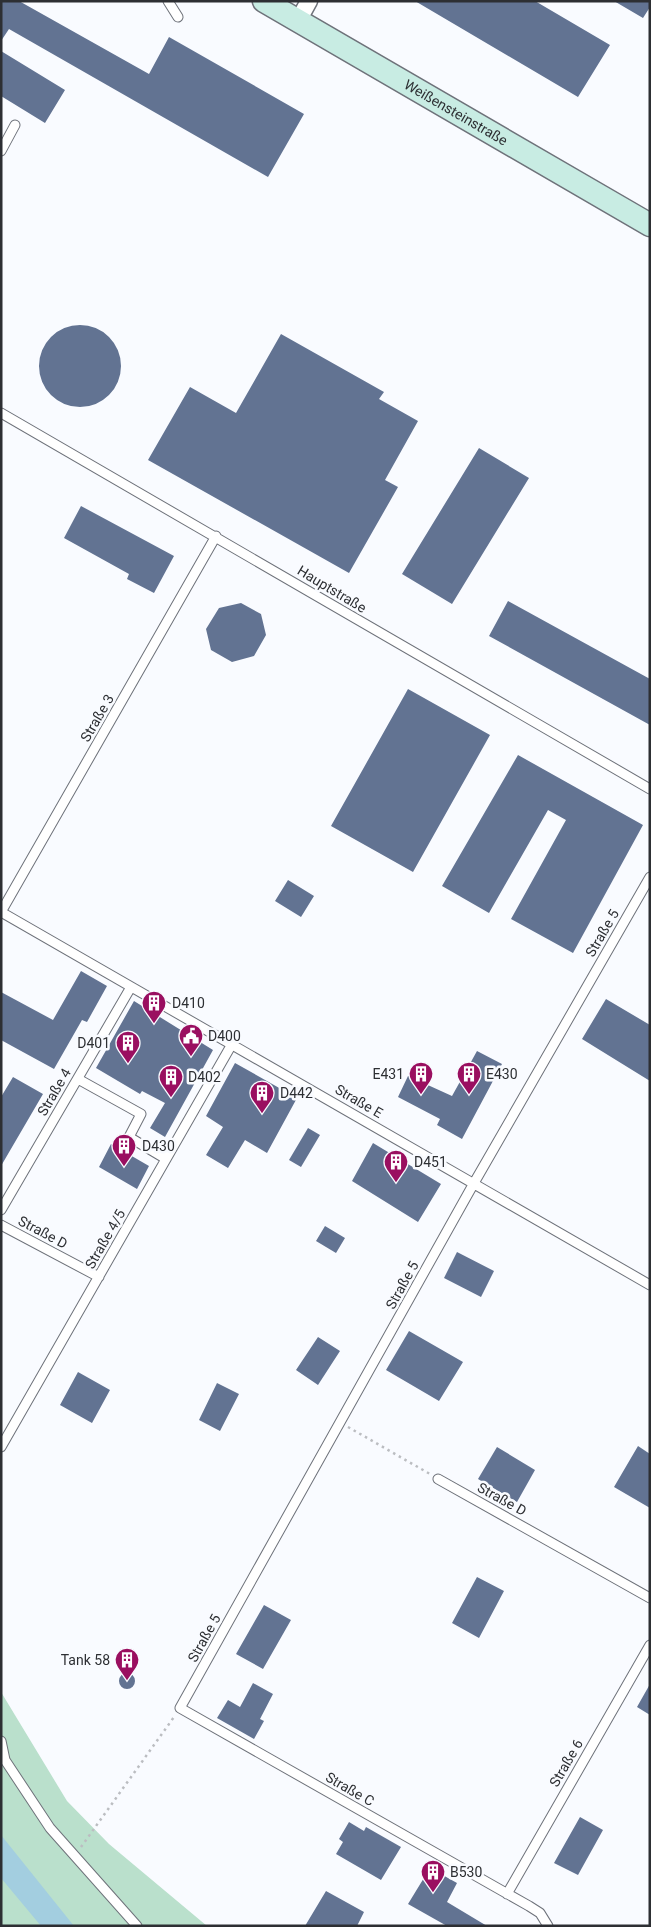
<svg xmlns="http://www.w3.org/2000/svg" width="651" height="1927" viewBox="0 0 651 1927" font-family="Roboto,sans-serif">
  <rect width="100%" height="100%" fill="#f9fbff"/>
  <path fill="#bae0cc" d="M 1,1692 L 67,1801 L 109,1844 L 207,1926 L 1,1926 Z"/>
  <path fill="#a3cee0" d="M 1,1835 L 74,1926 L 41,1926 L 1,1878 Z"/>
  <path fill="#627392" d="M 1,1 L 19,1 L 149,74 L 169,37 L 304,114 L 268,177 L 9,29 L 1,41 Z
    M 415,1 L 535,1 L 610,45 L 578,97 Z
    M 614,1 L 650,1 L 650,7 L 643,18 Z
    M 1,51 L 65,90 L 45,123 L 1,96 Z
    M39 366a41 41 0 1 1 82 0a41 41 0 1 1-82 0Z
    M 281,334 L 384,392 L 379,399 L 418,421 L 385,480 L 398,487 L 349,573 L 148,460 L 190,387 L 236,413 Z
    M 479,448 L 529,478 L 452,604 L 402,574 Z
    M 81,506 L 174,556 L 154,593 L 127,579 L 129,574 L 64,538 Z
    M 508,601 L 650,679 L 650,725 L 489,636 Z
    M 241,603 L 261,614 L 266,635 L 254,656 L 232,662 L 211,650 L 206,629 L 219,608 Z
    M 408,689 L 490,735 L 413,872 L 331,826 Z
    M 518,755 L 643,825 L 573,953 L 511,919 L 566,820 L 548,810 L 489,913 L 442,886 Z
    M 288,880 L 314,896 L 301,917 L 275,901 Z
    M 81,971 L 107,986 L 87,1022 L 82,1020 L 54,1069 L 1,1040 L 1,992 L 53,1020 Z
    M 606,999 L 650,1025 L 650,1081 L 582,1039 Z
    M 134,1001 L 213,1050 L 165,1137 L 150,1128 L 165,1103 L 142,1091 L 140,1094 L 96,1068 Z
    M 477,1051 L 502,1064 L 462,1139 L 437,1125 L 440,1119 L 398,1097 L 408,1076 L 452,1096 Z
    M 235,1063 L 297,1098 L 267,1153 L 245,1140 L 228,1168 L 206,1155 L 223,1127 L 206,1116 Z
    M 13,1077 L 43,1094 L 1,1166 L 1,1097 Z
    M 308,1128 L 320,1135 L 301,1167 L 289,1160 Z
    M 373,1143 L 441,1184 L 418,1222 L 352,1181 Z
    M 111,1144 L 149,1166 L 137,1189 L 99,1167 Z
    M 325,1226 L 345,1238 L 336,1253 L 316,1241 Z
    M 457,1252 L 494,1271 L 481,1297 L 444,1278 Z
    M 409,1331 L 463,1362 L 439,1401 L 386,1370 Z
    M 318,1337 L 340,1351 L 318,1385 L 296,1370 Z
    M 78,1372 L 110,1390 L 92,1423 L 60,1405 Z
    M 217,1383 L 239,1394 L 220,1431 L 199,1420 Z
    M 638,1446 L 650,1454 L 650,1508 L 614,1487 Z
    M 497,1447 L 535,1470 L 517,1502 L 478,1479 Z
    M 477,1577 L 504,1591 L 479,1638 L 452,1623 Z
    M 264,1605 L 291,1620 L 263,1669 L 236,1654 Z
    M119 1681a8 8 0 1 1 16 0a8 8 0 1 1-16 0Z
    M 253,1683 L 273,1694 L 260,1719 L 264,1721 L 254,1739 L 217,1718 L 228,1700 L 240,1707 Z
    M 650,1684 L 650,1715 L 637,1707 Z
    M 580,1817 L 603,1830 L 578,1875 L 554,1863 Z
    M 349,1822 L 364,1831 L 366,1827 L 401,1847 L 381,1880 L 336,1854 L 343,1842 L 339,1839 Z
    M 430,1868 L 457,1883 L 447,1902 L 487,1926 L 447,1926 L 408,1904 Z
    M 326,1891 L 364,1912 L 357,1926 L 305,1926 Z"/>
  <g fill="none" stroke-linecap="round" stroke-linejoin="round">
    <defs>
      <path id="lane" d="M 168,1 L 178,17
        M 1,151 L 15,125
        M 1,413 L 650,789
        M 1,912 L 650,1285
        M 1,912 L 216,536
        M 78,1079 L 141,1114 L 129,1137 L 166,1159
        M 1,1210 L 131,987
        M 1,1225 L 99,1277
        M 1,1447 L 232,1044
        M 438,1479 L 650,1598
        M 1,1741 L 5,1760 L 50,1828 L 137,1926
        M 507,1894 L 650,1645
        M 548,1926 L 540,1913 L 529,1906 L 180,1708 L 474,1183 L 650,877"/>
      <path id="street" d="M 298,21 L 309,1"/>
      <g id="secondary">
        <path id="s1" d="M 264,1 L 650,225"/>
      </g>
    </defs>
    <use href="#lane" stroke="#6e727a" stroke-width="11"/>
    <use href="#street" stroke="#6e727a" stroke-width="19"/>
    <use href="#secondary" stroke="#6e727a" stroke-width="25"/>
    <path stroke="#bbbdc1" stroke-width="2.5" stroke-dasharray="2.5 4" stroke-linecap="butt" d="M 348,1427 L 430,1474
      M 81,1847 L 174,1717"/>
    <use href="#lane" stroke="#fff" stroke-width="9"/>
    <use href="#street" stroke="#fff" stroke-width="16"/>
    <use href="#secondary" stroke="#c8ece3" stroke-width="22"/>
  </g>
  <defs>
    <symbol id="building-pin" viewBox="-11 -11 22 30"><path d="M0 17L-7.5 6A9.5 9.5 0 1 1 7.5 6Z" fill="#9a0f60" stroke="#f9fbff"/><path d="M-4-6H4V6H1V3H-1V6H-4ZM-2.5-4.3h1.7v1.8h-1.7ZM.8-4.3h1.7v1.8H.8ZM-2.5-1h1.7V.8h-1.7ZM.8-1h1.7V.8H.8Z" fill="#fff"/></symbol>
    <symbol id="civic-pin" viewBox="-11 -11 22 30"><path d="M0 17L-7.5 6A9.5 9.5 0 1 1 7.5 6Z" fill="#9a0f60" stroke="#f9fbff"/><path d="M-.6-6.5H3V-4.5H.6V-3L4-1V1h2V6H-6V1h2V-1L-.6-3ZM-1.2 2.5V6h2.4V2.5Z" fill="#fff"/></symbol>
  </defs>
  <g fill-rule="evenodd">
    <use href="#building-pin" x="140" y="989" width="28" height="38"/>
    <use href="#civic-pin" x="177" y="1022" width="28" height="38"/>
    <use href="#building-pin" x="114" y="1029" width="28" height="38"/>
    <use href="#building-pin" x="407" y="1060" width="28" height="38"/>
    <use href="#building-pin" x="455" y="1060" width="28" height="38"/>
    <use href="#building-pin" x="157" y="1063" width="28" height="38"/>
    <use href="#building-pin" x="248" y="1079" width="28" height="38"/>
    <use href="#building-pin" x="110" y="1132" width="28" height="38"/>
    <use href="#building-pin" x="382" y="1148" width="28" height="38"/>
    <use href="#building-pin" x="113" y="1646" width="28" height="38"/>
    <use href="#building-pin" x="419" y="1858" width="28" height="38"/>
  </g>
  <g text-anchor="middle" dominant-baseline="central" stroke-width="5" stroke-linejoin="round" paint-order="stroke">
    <g font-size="14" fill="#2d2f33" stroke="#f9fbff">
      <text stroke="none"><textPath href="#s1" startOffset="222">Weißensteinstraße</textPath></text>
      <text transform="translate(332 589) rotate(31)">Hauptstraße</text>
      <text transform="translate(97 718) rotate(-60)">Straße 3</text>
      <text transform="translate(602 933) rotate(-60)">Straße 5</text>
      <text transform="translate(54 1092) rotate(-60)">Straße 4</text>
      <text transform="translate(359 1101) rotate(30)">Straße E</text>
      <text transform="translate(43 1232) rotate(28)">Straße D</text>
      <text transform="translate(105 1239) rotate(-60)">Straße 4/5</text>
      <text transform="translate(402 1285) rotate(-61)">Straße 5</text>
      <text transform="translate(502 1499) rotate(29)">Straße D</text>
      <text transform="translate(204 1638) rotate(-61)">Straße 5</text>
      <text transform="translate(566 1763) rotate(-60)">Straße 6</text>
      <text transform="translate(350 1789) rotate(30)">Straße C</text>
    </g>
    <g font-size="14" fill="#2d2f33" stroke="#f9fbff" text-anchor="start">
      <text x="172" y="1003">D410</text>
      <text x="208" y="1036">D400</text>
      <text x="110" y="1043" text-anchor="end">D401</text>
      <text x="404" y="1074" text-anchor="end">E431</text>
      <text x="486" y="1074">E430</text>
      <text x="188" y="1077">D402</text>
      <text x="280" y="1093">D442</text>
      <text x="142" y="1146">D430</text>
      <text x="414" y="1162">D451</text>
      <text x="110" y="1660" text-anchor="end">Tank 58</text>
      <text x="450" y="1872">B530</text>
    </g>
  </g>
  <rect width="651" height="1927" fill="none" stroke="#2d2f33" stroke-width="5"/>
</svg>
